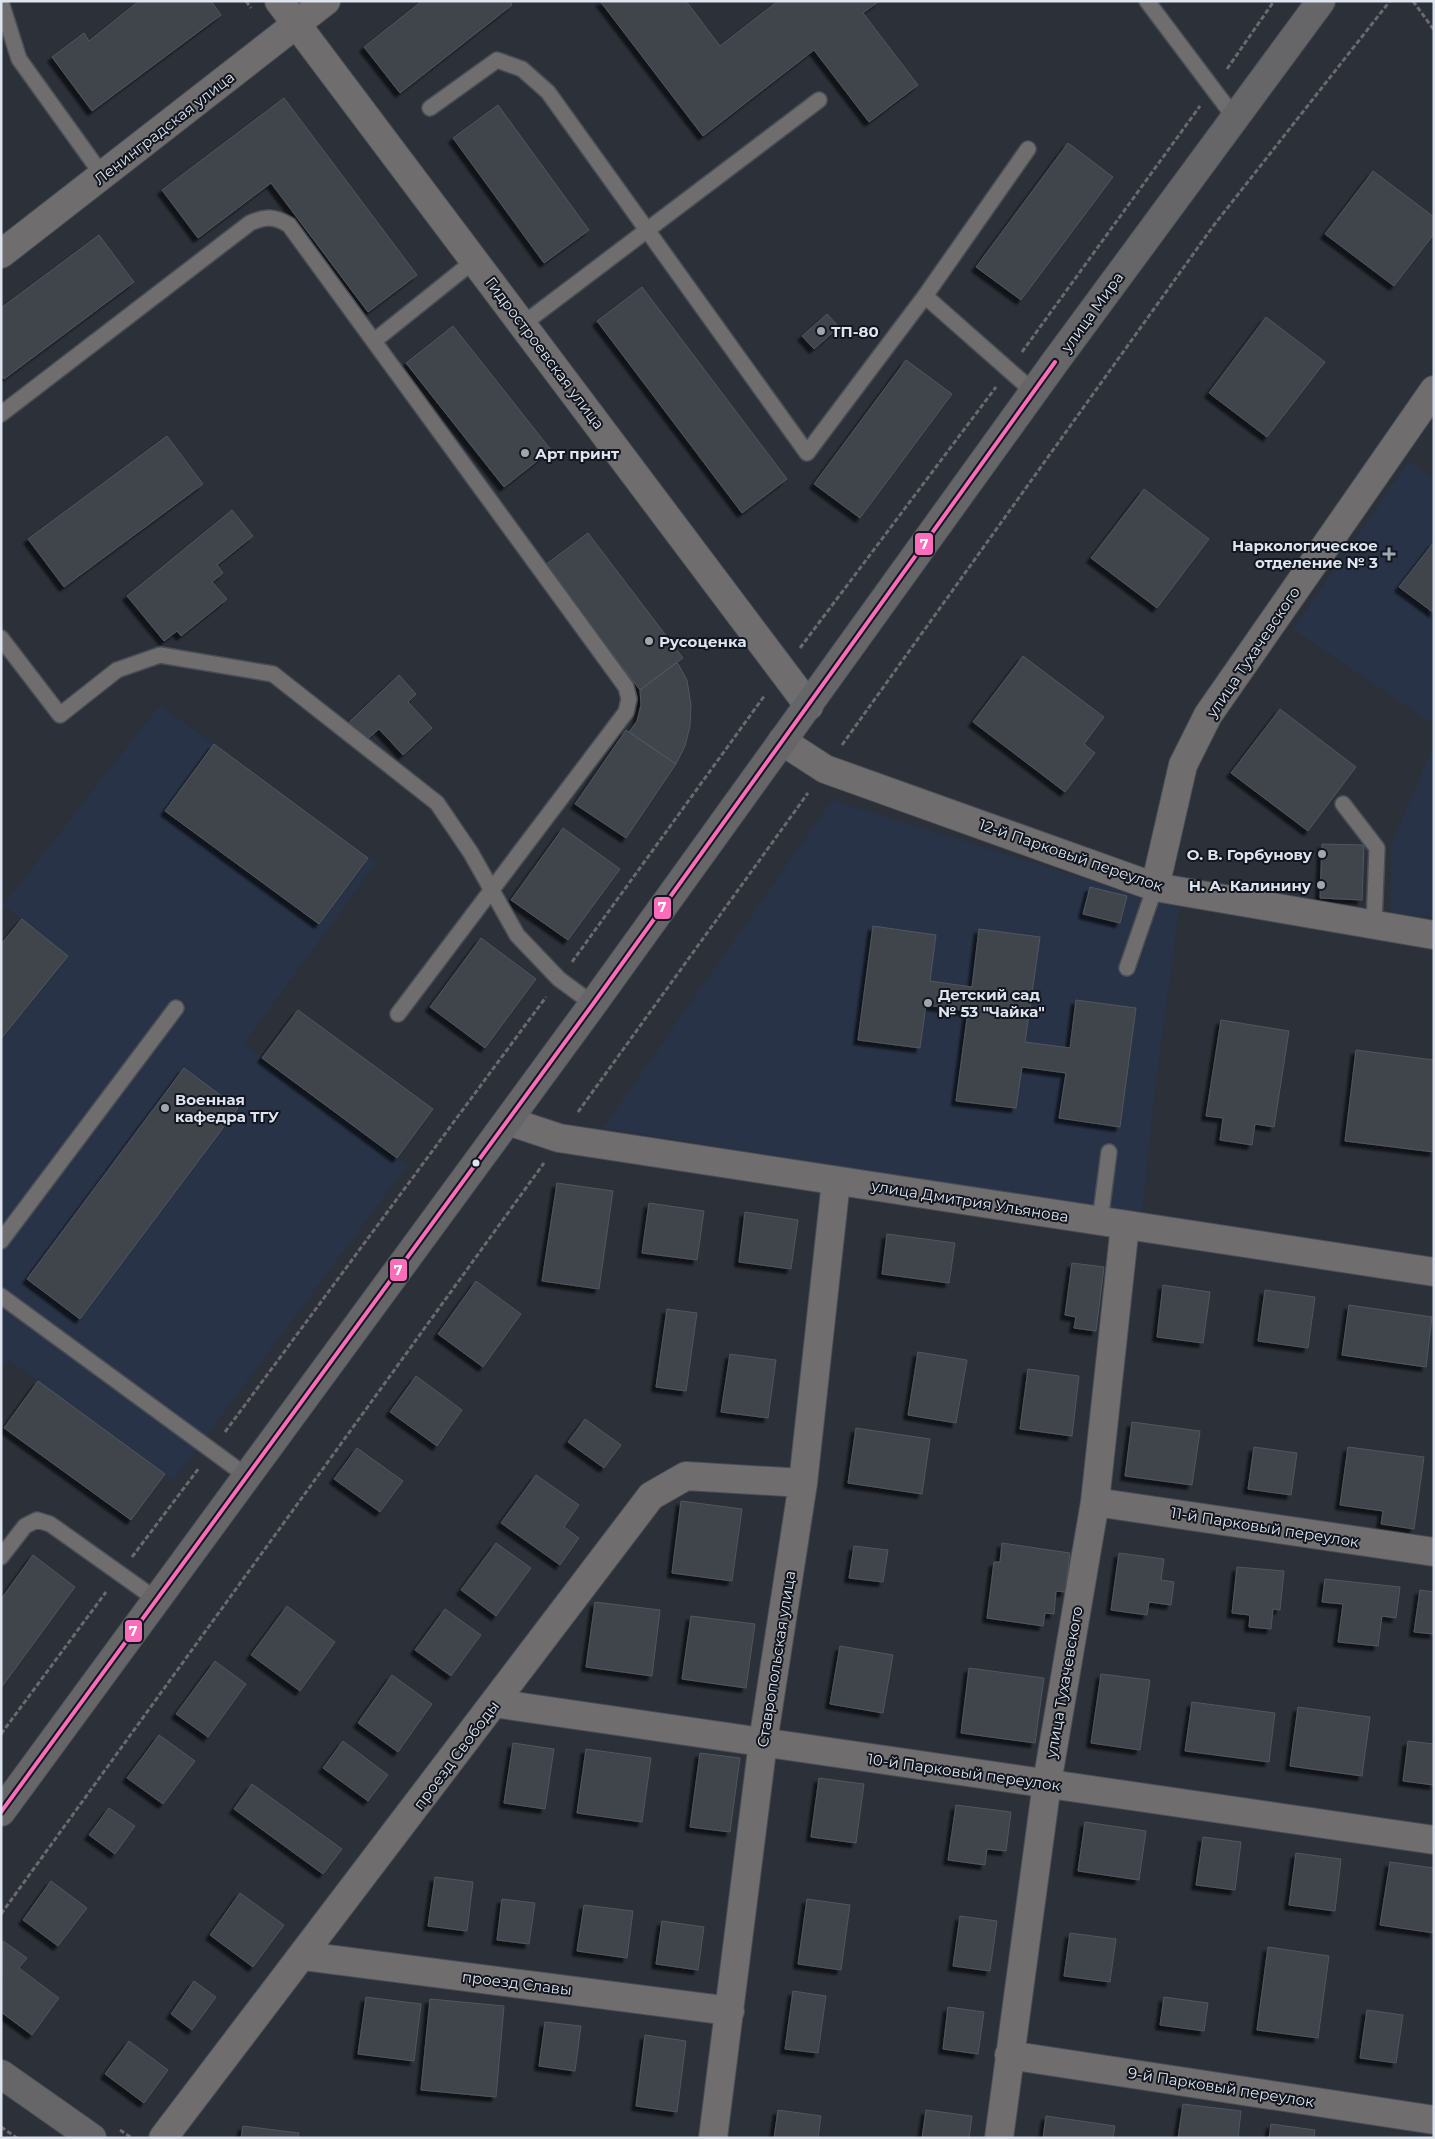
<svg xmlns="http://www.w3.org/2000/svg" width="1435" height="2139" viewBox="0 0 1435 2139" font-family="Montserrat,sans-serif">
  <defs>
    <filter id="shadow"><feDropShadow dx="-4.5" dy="4.5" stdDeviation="1" flood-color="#0009"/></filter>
  </defs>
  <rect width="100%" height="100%" fill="#2b3039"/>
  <path fill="#283347" d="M 1409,461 L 1434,479 L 1434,725 L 1293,629 Z
    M 160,705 L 376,863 L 244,1044 L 407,1166 L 173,1481 L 9,1360 L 1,1370 L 1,944 L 21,919 L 3,905 Z
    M 1434,744 L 1434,917 L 1391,913 L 1391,845 Z
    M 832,800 L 1179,908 L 1154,1098 L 1142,1215 L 603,1128 Z"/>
  <path fill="#40444c" stroke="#51565e" filter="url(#shadow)" d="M 139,1 L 211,1 L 221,15 L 92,111 L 52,57 L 84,33 L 89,41 Z
    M 422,1 L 510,1 L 512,5 L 400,93 L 364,47 Z
    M 600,1 L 686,1 L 720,46 L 778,1 L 879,1 L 863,13 L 918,85 L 869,122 L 814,50 L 703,136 Z
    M 284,98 L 417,275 L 368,312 L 271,183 L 198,238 L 162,190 Z
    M 498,105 L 589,230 L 544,263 L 453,138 Z
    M 1068,143 L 1113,177 L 1021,300 L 976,267 Z
    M 1373,171 L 1434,217 L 1434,234 L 1394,286 L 1325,234 Z
    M 99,235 L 134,282 L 4,379 L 1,375 L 1,308 Z
    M 642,287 L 787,479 L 742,513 L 597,321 Z
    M 827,314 L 839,327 L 814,349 L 802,336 Z
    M 1266,317 L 1325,362 L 1267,437 L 1209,393 Z
    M 453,326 L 551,450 L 504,487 L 406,363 Z
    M 906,360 L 952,394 L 860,518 L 814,484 Z
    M 167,436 L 203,484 L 64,587 L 28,539 Z
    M 1144,489 L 1209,539 L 1157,608 L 1091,558 Z
    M 232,510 L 253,536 L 217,565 L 223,573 L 212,582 L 227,599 L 181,636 L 177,631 L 164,641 L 127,596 Z
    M 588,533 L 683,658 L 640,690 L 545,565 Z
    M 1434,542 L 1434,613 L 1399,587 Z
    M 1023,656 L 1104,717 L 1084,744 L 1095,753 L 1065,792 L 973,722 Z
    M 677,662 L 687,680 L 691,705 L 690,726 L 685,746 L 676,764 L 629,732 L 637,721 L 641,705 L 640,690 Z
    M 399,675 L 416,694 L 408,702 L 432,728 L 403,755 L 379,729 L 363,743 L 346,725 Z
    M 1280,709 L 1356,767 L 1308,831 L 1231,773 Z
    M 626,730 L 676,764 L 626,838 L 575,804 Z
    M 214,744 L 368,858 L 319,924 L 165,811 Z
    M 563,828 L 620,869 L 568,940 L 511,900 Z
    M 1322,844 L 1364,845 L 1362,900 L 1320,898 Z
    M 1090,887 L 1127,896 L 1120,923 L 1083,914 Z
    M 22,919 L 68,956 L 1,1039 L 1,944 Z
    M 873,926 L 936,935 L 930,981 L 972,987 L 979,929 L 1040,937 L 1025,1042 L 1070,1048 L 1076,1000 L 1136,1008 L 1120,1127 L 1059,1118 L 1066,1073 L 1022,1067 L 1016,1108 L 956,1101 L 968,1011 L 926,1005 L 920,1048 L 858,1040 Z
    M 481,938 L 536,979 L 485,1048 L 430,1007 Z
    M 298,1010 L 433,1109 L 397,1158 L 262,1058 Z
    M 1221,1020 L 1289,1031 L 1274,1127 L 1255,1124 L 1252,1145 L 1220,1140 L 1223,1118 L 1206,1116 Z
    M 1356,1050 L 1434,1060 L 1434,1152 L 1345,1141 Z
    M 184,1068 L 238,1108 L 80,1319 L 27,1279 Z
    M 557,1183 L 613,1191 L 599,1289 L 542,1281 Z
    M 649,1203 L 704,1211 L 697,1260 L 642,1253 Z
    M 745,1212 L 798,1220 L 791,1269 L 739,1262 Z
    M 887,1234 L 955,1243 L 949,1283 L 882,1274 Z
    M 1072,1263 L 1104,1267 L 1096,1331 L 1074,1328 L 1076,1317 L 1065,1315 Z
    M 476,1281 L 521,1314 L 483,1367 L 438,1334 Z
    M 1163,1285 L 1210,1292 L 1203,1343 L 1157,1337 Z
    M 1265,1290 L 1315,1297 L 1308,1348 L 1258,1341 Z
    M 1349,1305 L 1432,1317 L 1426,1367 L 1342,1355 Z
    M 667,1309 L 697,1313 L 686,1391 L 656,1387 Z
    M 918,1352 L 967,1360 L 956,1423 L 908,1415 Z
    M 730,1354 L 776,1360 L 768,1418 L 721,1412 Z
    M 1028,1369 L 1079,1376 L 1072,1436 L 1020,1429 Z
    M 416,1376 L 462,1410 L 437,1446 L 390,1412 Z
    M 38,1381 L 165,1474 L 131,1520 L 4,1428 Z
    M 585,1419 L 621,1445 L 604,1468 L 568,1442 Z
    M 1132,1422 L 1200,1431 L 1192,1485 L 1125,1476 Z
    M 856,1428 L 930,1439 L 922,1494 L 848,1483 Z
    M 1254,1447 L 1297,1453 L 1291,1495 L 1248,1489 Z
    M 1348,1447 L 1424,1457 L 1414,1529 L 1381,1524 L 1383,1511 L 1340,1505 Z
    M 357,1448 L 403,1481 L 380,1512 L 334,1479 Z
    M 536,1475 L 579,1505 L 564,1527 L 579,1538 L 560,1565 L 501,1523 Z
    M 681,1501 L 742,1509 L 732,1581 L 672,1573 Z
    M 496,1543 L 531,1568 L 496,1616 L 461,1590 Z
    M 1002,1543 L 1070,1553 L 1065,1592 L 1056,1591 L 1054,1614 L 1045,1613 L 1043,1626 L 987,1618 L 994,1562 L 1000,1562 Z
    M 854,1546 L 888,1550 L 883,1582 L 849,1578 Z
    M 1119,1553 L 1164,1559 L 1161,1580 L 1174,1582 L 1171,1605 L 1149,1602 L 1147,1615 L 1111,1610 Z
    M 33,1555 L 75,1587 L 1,1688 L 1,1599 Z
    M 1237,1567 L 1284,1571 L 1280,1610 L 1273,1609 L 1271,1629 L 1249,1627 L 1250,1615 L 1232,1613 Z
    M 1325,1579 L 1400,1587 L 1396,1618 L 1382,1616 L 1378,1646 L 1338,1642 L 1343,1604 L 1322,1602 Z
    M 1420,1590 L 1434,1592 L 1434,1634 L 1414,1632 Z
    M 595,1602 L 660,1610 L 652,1676 L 586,1667 Z
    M 287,1606 L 335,1642 L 300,1691 L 251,1655 Z
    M 445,1609 L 481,1635 L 451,1676 L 415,1650 Z
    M 691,1616 L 755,1624 L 746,1688 L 682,1679 Z
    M 840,1646 L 893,1655 L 883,1713 L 830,1704 Z
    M 215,1661 L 246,1684 L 208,1737 L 176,1714 Z
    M 969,1668 L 1044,1678 L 1035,1743 L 961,1733 Z
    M 1101,1674 L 1150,1680 L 1140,1750 L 1091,1743 Z
    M 392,1675 L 432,1704 L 398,1752 L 358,1723 Z
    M 1192,1702 L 1275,1713 L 1269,1762 L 1185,1751 Z
    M 1298,1707 L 1370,1717 L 1362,1776 L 1290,1766 Z
    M 159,1735 L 195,1761 L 163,1804 L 127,1778 Z
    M 343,1741 L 388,1775 L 368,1801 L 323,1768 Z
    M 1408,1741 L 1434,1744 L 1434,1785 L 1403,1781 Z
    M 513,1743 L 554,1749 L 545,1809 L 504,1803 Z
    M 586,1749 L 651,1758 L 642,1822 L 577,1813 Z
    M 700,1753 L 740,1758 L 730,1832 L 690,1827 Z
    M 819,1778 L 864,1784 L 856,1843 L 811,1837 Z
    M 252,1784 L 342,1849 L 323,1874 L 234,1809 Z
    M 956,1805 L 1011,1812 L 1006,1851 L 987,1849 L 985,1865 L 948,1860 Z
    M 109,1808 L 135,1826 L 115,1854 L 89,1835 Z
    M 1085,1822 L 1146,1831 L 1139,1880 L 1078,1871 Z
    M 1203,1837 L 1241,1842 L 1235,1890 L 1196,1885 Z
    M 1296,1853 L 1341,1859 L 1335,1911 L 1289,1905 Z
    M 1390,1862 L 1434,1868 L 1434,1933 L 1380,1925 Z
    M 435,1877 L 473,1882 L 467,1931 L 428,1926 Z
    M 51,1881 L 87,1908 L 58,1946 L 23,1920 Z
    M 240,1893 L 284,1925 L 253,1967 L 210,1935 Z
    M 502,1899 L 535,1903 L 529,1944 L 497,1940 Z
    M 807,1899 L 850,1905 L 841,1970 L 798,1964 Z
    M 584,1905 L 633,1911 L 627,1958 L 577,1951 Z
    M 960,1916 L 997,1921 L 990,1971 L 953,1966 Z
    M 662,1921 L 704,1927 L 698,1970 L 656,1964 Z
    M 1070,1933 L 1116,1939 L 1110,1982 L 1064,1976 Z
    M 3,1941 L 27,1958 L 19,1968 L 59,1998 L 32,2035 L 1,2012 Z
    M 1268,1947 L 1329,1956 L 1318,2038 L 1257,2030 Z
    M 194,1981 L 216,1997 L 192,2030 L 171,2014 Z
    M 793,1991 L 826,1996 L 818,2053 L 785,2049 Z
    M 366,1997 L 421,2004 L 414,2061 L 358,2054 Z
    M 1164,1997 L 1208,2003 L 1204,2031 L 1160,2025 Z
    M 430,1999 L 504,2006 L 496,2097 L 421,2090 Z
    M 948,2007 L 984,2012 L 978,2054 L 943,2049 Z
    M 1367,2010 L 1403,2015 L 1396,2063 L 1360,2058 Z
    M 545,2022 L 581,2026 L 575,2071 L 539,2066 Z
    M 645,2035 L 686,2041 L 677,2112 L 636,2106 Z
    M 129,2041 L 168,2070 L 144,2103 L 105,2074 Z
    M 1183,2104 L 1241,2111 L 1238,2138 L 1178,2138 Z
    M 778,2110 L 821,2116 L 818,2138 L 774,2138 Z
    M 926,2110 L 972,2116 L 969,2138 L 922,2138 Z
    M 1046,2116 L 1115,2126 L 1113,2138 L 1043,2138 Z
    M 1271,2124 L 1315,2130 L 1314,2138 L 1269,2138 Z
    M 243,2126 L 299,2133 L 298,2138 L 241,2138 Z"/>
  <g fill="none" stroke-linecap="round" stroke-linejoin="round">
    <defs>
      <path id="lane" d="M 1147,1 L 1235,118
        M 1,2 L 19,59 L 103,176
        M 430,108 L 497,60 L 522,69 L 548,92 L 807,453 L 925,296 L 1034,392
        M 925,296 L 1028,149
        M 523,324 L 819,100
        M 374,341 L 475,260
        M 1,414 L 250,223 C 266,216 274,216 289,225 L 626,687 L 629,699 L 626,712 L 398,1014
        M 1,638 L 60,715 L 117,670 L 160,655 L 273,674 L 437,803 L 471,853 L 517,935 L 559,979 L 593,1004
        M 1343,804 L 1377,848 L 1374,924
        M 1127,968 L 1155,887
        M 1100,1221 L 1109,1152
        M 1,1241 L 176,1008
        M 1,1296 L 248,1477
        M 1,1557 L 25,1526 L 37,1520 L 50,1524 L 157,1600"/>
      <path id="street" d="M 279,1 L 809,706
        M 1,254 L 326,1
        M 782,741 L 825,769 L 1155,887 L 1434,935
        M 1155,887 L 1183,765 L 1208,715 L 1434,390
        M 508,1121 L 559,1138 L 1434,1272
        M 1095,1502 L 1434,1552
        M 494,1703 L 1434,1840
        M 304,1956 L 730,2011
        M 1009,2055 L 1434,2120
        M 163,2138 L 651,1496 L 686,1476 L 803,1483
        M 713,2138 L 763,1742 L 803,1483 L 836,1181
        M 999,2138 L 1047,1783 L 1095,1502 L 1125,1225"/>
      <path id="secondary" d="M 1,1812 L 593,1004 L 1055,362 L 1321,1
        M 1,2074 L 92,2138"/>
    </defs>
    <use href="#lane" stroke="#494e55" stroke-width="18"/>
    <use href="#street" stroke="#494e55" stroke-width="30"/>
    <use href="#secondary" stroke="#494e55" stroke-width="30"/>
    <path stroke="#6a696c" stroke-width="3" stroke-dasharray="5 2.5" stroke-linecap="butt" d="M 246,1 L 251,8
      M 1413,1 L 1434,30
      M 1227,69 L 1274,1
      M 1022,352 L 1200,106
      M 800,648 L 996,387
      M 842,745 L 1214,225 L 1390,1
      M 572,962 L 765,695
      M 578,1112 L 808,793
      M 225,1432 L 546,997
      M 132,1557 L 199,1468
      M 1,1734 L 106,1592
      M 1,1914 L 544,1163
      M 1,2127 L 17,2138
      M 120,2130 L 132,2138"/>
    <use href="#lane" stroke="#6f6d6e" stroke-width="15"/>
    <use href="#street" stroke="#6f6d6e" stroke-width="28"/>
    <use href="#secondary" stroke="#666669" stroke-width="28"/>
    <defs>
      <path id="bus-1" d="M 1,1812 L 593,1004 L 1055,362"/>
    </defs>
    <use href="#bus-1" stroke="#12161e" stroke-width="8"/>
    <use href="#bus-1" stroke="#fb6dba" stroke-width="4"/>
  </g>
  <g fill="#a0a6b0" stroke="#12161e" stroke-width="2">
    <circle cx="821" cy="331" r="5"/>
    <circle cx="525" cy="453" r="5"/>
    <path d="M1386.5 546.5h5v5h5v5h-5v5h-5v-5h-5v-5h5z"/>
    <circle cx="649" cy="641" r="5"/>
    <circle cx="1322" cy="854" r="5"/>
    <circle cx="1321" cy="885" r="5"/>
    <circle cx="928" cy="1003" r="5"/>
    <circle cx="165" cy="1108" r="5"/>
  </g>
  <circle fill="#dfe5f0" stroke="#12161e" stroke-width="2" cx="476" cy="1163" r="4.5"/>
  <g text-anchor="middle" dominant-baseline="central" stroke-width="4" stroke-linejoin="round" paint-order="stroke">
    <g font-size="15" fill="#dfe5f0" stroke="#12161e">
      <text transform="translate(164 128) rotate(-38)">Ленинградская улица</text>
      <text transform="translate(1092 312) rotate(-54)">улица Мира</text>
      <text transform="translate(545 353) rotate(53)">Гидростроевская улица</text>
      <text transform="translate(1253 652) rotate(-56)">улица Тухачевского</text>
      <text transform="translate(1071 855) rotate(19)">12-й Парковый переулок</text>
      <text transform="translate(970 1201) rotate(9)">улица Дмитрия Ульянова</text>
      <text transform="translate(1265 1527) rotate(9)">11-й Парковый переулок</text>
      <text transform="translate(776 1659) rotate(-81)">Ставропольская улица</text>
      <text transform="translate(1064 1682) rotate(-80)">улица Тухачевского</text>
      <text transform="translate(456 1755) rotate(-53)">проезд Свободы</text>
      <text transform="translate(964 1772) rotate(8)">10-й Парковый переулок</text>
      <text transform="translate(517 1983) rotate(7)">проезд Славы</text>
      <text transform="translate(1221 2087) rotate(9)">9-й Парковый переулок</text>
    </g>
    <g font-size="15" font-weight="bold" fill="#dfe5f0" stroke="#12161e" text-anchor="start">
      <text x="831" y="331">ТП-80</text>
      <text x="535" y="453">Арт принт</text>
      <text x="1378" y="545" text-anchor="end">Наркологическое<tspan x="1378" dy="17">отделение № 3</tspan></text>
      <text x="659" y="641">Русоценка</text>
      <text x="1312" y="854" text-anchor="end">О. В. Горбунову</text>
      <text x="1311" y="885" text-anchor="end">Н. А. Калинину</text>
      <text x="938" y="994">Детский сад<tspan x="938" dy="17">№ 53 "Чайка"</tspan></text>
      <text x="175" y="1099">Военная<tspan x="175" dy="17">кафедра ТГУ</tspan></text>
    </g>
  </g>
  <g stroke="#12161e" stroke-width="2">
    <rect x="914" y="532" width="20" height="24" rx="5" fill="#fb6dba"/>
    <rect x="653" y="896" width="19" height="24" rx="5" fill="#fb6dba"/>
    <rect x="389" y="1258" width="19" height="24" rx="5" fill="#fb6dba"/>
    <rect x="124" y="1619" width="19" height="24" rx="5" fill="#fb6dba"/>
  </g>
  <g font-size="14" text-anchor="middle" font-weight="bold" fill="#fff">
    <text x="924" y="549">7</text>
    <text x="662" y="912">7</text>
    <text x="398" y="1275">7</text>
    <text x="133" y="1636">7</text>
  </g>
  <rect width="1435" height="2139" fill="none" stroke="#dfe5f0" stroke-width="5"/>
</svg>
